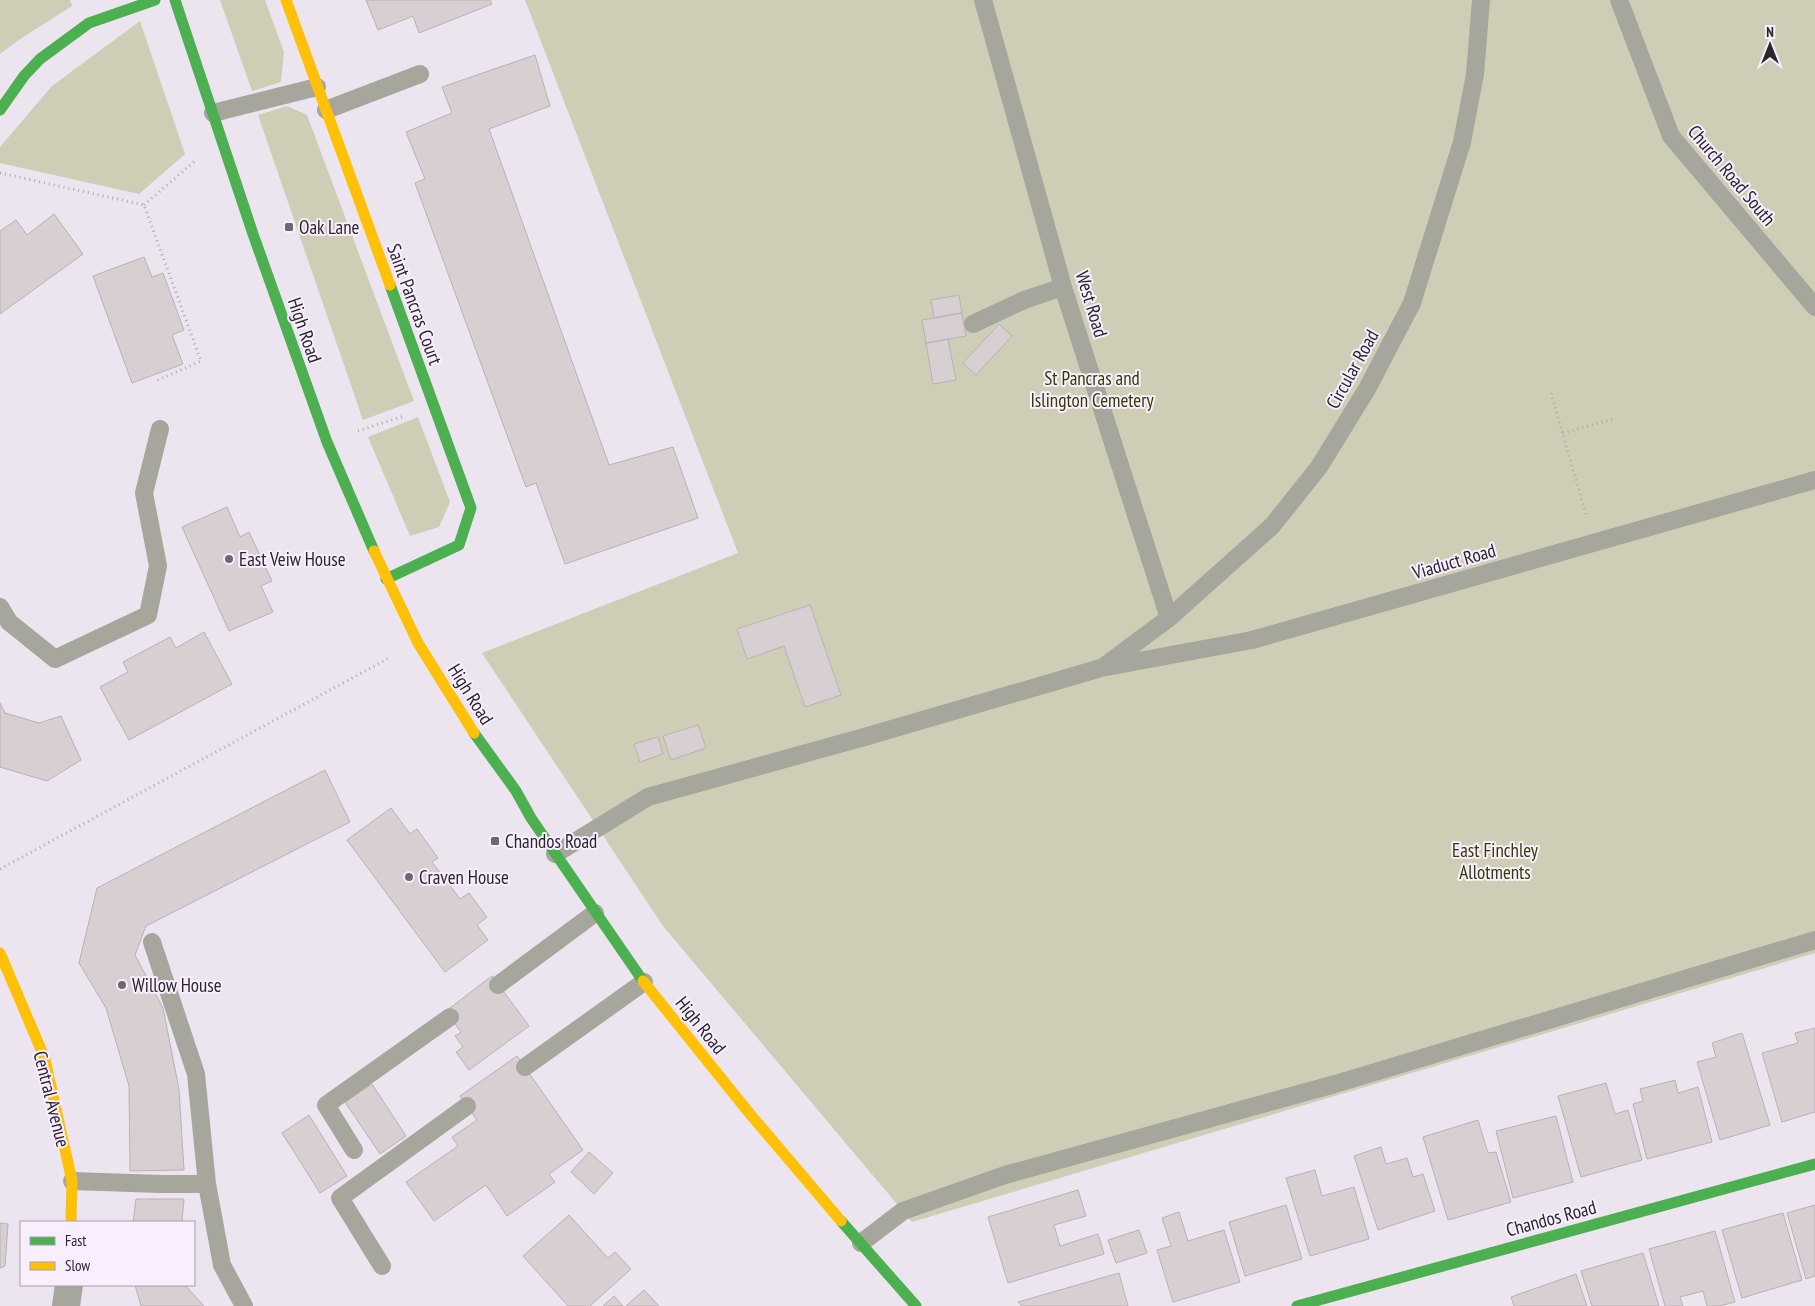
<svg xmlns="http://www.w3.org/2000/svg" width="1815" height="1306" viewBox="0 0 1815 1306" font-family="'PT Sans Narrow',sans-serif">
  <rect width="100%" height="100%" fill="#ece4ef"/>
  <path fill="#ceceb6" d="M 0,0 L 70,0 L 72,6 L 23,37 L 0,54 Z
    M 220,0 L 265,0 L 284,52 L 281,82 L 252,91 Z
    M 525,0 L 1815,0 L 1815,953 L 912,1222 L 663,926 L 482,653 L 738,553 Z
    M 140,21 L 185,154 L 139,194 L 0,163 L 0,147 L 52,86 Z
    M 287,106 L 307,115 L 414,401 L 363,420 L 258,115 Z
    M 418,417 L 450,502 L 439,527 L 410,536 L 368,437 Z"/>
  <path fill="#d8cfd3" stroke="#b9b1b5" d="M 366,0 L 490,0 L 492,4 L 419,33 L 413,16 L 378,30 Z
    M 535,55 L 550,106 L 489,129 L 609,465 L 673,447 L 698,518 L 565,564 L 536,483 L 526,487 L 415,183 L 425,179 L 406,132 L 452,113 L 442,87 Z
    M 54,214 L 83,254 L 0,314 L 0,231 L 16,220 L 27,235 Z
    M 144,257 L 152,277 L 163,273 L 184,330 L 172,335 L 183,364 L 132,383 L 93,276 Z
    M 959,295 L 962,313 L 934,318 L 931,300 Z
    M 962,313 L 966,336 L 926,343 L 922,320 Z
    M 999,324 L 1012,336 L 976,375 L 963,363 Z
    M 948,339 L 956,380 L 933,384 L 926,343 Z
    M 227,507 L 240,537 L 249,532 L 272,581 L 261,586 L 273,612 L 229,631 L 182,527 Z
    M 810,605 L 841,695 L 805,707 L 784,646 L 747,659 L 737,629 Z
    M 204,632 L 232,684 L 129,740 L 100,687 L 128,672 L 123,662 L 170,637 L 176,648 Z
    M 0,703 L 5,713 L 39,723 L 61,716 L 81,760 L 47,781 L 0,767 Z
    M 698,725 L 706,748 L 671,760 L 663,736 Z
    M 658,737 L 663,754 L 640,762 L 634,744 Z
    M 325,770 L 350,822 L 146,926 L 135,955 L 163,1008 L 179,1089 L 184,1170 L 130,1171 L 129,1086 L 106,1008 L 79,963 L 97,888 Z
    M 391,808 L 410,834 L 417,829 L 438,858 L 432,862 L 460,899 L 469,893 L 487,917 L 477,925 L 488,940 L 445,972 L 347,840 Z
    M 492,976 L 529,1026 L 469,1070 L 456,1052 L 463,1047 L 455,1036 L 461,1032 L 446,1011 Z
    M 1815,1028 L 1815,1112 L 1782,1122 L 1762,1053 L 1798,1043 L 1795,1033 Z
    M 1742,1033 L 1770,1125 L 1720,1140 L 1697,1062 L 1716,1057 L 1712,1043 Z
    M 517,1056 L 583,1150 L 549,1174 L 555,1182 L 507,1216 L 486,1185 L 434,1221 L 406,1182 L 458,1146 L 452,1137 L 477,1120 L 460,1096 Z
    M 1675,1080 L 1678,1093 L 1698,1087 L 1712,1142 L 1647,1159 L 1633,1104 L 1643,1101 L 1640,1089 Z
    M 1606,1083 L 1615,1114 L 1628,1110 L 1642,1160 L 1581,1177 L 1558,1096 Z
    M 372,1084 L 406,1136 L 380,1154 L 345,1102 Z
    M 309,1115 L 347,1176 L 320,1193 L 282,1133 Z
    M 1556,1116 L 1573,1182 L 1513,1198 L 1496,1131 Z
    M 1478,1120 L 1488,1153 L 1496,1152 L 1511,1202 L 1448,1220 L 1423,1137 Z
    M 1381,1147 L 1386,1164 L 1407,1158 L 1413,1177 L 1423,1174 L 1435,1211 L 1378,1230 L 1354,1156 Z
    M 589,1152 L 613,1173 L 594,1194 L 571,1172 Z
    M 1315,1170 L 1322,1196 L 1354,1187 L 1369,1239 L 1310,1256 L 1286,1178 Z
    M 1078,1190 L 1086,1216 L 1054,1225 L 1060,1246 L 1098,1234 L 1104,1254 L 1008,1283 L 988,1217 Z
    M 136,1199 L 184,1199 L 182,1222 L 133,1222 Z
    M 1286,1205 L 1302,1259 L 1245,1276 L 1229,1222 Z
    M 1815,1205 L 1815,1276 L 1806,1279 L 1787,1213 Z
    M 1179,1212 L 1188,1241 L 1224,1230 L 1240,1282 L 1173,1302 L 1157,1250 L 1171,1246 L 1162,1218 Z
    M 1783,1213 L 1802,1280 L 1742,1298 L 1722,1230 Z
    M 569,1215 L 608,1258 L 615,1252 L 631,1269 L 590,1306 L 568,1306 L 523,1256 Z
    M 0,1223 L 8,1224 L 5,1266 L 0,1268 Z
    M 1139,1230 L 1147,1253 L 1116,1263 L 1108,1240 Z
    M 1715,1231 L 1735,1302 L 1719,1306 L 1707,1306 L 1703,1291 L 1680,1297 L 1683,1306 L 1665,1306 L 1649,1249 Z
    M 1643,1253 L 1659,1306 L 1592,1306 L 1581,1271 Z
    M 1119,1273 L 1128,1306 L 1022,1306 L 1018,1302 Z
    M 1576,1274 L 1587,1306 L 1514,1306 L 1511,1297 Z
    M 135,1285 L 185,1285 L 204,1306 L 141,1306 Z
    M 644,1290 L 659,1306 L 626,1306 Z
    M 614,1296 L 623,1306 L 603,1306 Z"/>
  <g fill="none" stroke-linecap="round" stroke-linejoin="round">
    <path stroke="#aeaba8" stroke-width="3" stroke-dasharray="1 4" stroke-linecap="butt" d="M 0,173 L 144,205 L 201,361 L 156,381
      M 144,205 L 195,161
      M 1551,393 L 1587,518
      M 358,431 L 404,416
      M 1563,433 L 1613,419
      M 0,869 L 391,657"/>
    <path stroke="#a7a69d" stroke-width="18" d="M 983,0 L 1063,287 L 1169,618
      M 1619,0 L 1671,136 L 1815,307
      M 326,110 L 420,74
      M 213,113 L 317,87
      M 973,324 L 1024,300 L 1063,287
      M 0,607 L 9,622 L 55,659 L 148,615 L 158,566 L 144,493 L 160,429
      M 1106,665 L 1169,618 L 1272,526 L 1319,467 L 1367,389 L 1412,303 L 1462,142 L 1475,74 L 1481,0
      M 555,854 L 648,797 L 868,736 L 1101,668 L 1252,640 L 1815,480
      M 152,942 L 196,1074 L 207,1184
      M 498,985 L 595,913
      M 525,1067 L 644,982
      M 354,1150 L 326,1105 L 450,1017
      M 72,1181 L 161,1184 L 207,1184 L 222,1265 L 244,1306
      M 861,1243 L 903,1211 L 1005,1175 L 1335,1084 L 1815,940
      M 382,1266 L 340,1198 L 467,1106"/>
    <path stroke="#a7a69d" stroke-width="28" d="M 66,1306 L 69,1285"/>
    <path stroke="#4caf50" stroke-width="11" d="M 175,0 L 253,234 L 327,442 L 374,551
      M 0,110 L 24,76 L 40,59 L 89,23 L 155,0
      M 386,579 L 459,545 L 471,508 L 390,285
      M 474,733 L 516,791 L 531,818 L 643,981
      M 841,1221 L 916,1306
      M 1297,1306 L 1815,1164"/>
    <path stroke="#ffc107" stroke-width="11" d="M 286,0 L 390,285
      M 374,551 L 418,643 L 474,733
      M 0,953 L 45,1059 L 72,1181 L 71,1222
      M 643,981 L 750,1114 L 841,1221"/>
  </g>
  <g fill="#6f6871" stroke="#f9eefe" stroke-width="2">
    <rect x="284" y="222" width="10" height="10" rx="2.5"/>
    <circle cx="229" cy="559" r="5"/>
    <rect x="490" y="836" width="10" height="10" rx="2.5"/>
    <circle cx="409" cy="877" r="5"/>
    <circle cx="122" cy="985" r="5"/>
  </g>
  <g text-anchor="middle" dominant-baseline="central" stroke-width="4" stroke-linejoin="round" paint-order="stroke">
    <g font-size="19" fill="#2b262d" stroke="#f9eefe">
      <text transform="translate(1732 175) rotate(50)">Church Road South</text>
      <text transform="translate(415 304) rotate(70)">Saint Pancras Court</text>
      <text transform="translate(1092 304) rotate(73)">West Road</text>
      <text transform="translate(305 330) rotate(71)">High Road</text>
      <text transform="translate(1352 369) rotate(-61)">Circular Road</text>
      <text transform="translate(1454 561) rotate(-16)">Viaduct Road</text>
      <text transform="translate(471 694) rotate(58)">High Road</text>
      <text transform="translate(701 1025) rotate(51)">High Road</text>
      <text transform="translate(52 1099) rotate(76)">Central Avenue</text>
      <text transform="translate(1551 1218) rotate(-15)">Chandos Road</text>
    </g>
    <g font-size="19" fill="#2b262d" stroke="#f9eefe" text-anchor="start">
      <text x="299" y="227">Oak Lane</text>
      <text x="239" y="559">East Veiw House</text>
      <text x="505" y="841">Chandos Road</text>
      <text x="419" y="877">Craven House</text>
      <text x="132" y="985">Willow House</text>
    </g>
    <g font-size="19" fill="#353a00" stroke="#f9eefe">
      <text x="1092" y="378">St Pancras and<tspan x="1092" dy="22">Islington Cemetery</tspan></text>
      <text x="1495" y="850">East Finchley<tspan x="1495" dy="22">Allotments</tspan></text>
    </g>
  </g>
  <rect x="20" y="1221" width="175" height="65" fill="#f9eefe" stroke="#a79eaa"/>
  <rect x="30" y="1237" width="25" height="8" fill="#4caf50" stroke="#a79eaa"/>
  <text x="65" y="1246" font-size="15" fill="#2b262d">Fast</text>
  <rect x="30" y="1262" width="25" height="8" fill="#ffc107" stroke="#a79eaa"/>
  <text x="65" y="1271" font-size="15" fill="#2b262d">Slow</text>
  <g transform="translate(1770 45)" stroke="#f9eefe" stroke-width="4" paint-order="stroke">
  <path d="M0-4L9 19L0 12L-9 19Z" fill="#2b262d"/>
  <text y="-8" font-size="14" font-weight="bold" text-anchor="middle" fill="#2b262d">N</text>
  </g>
</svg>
